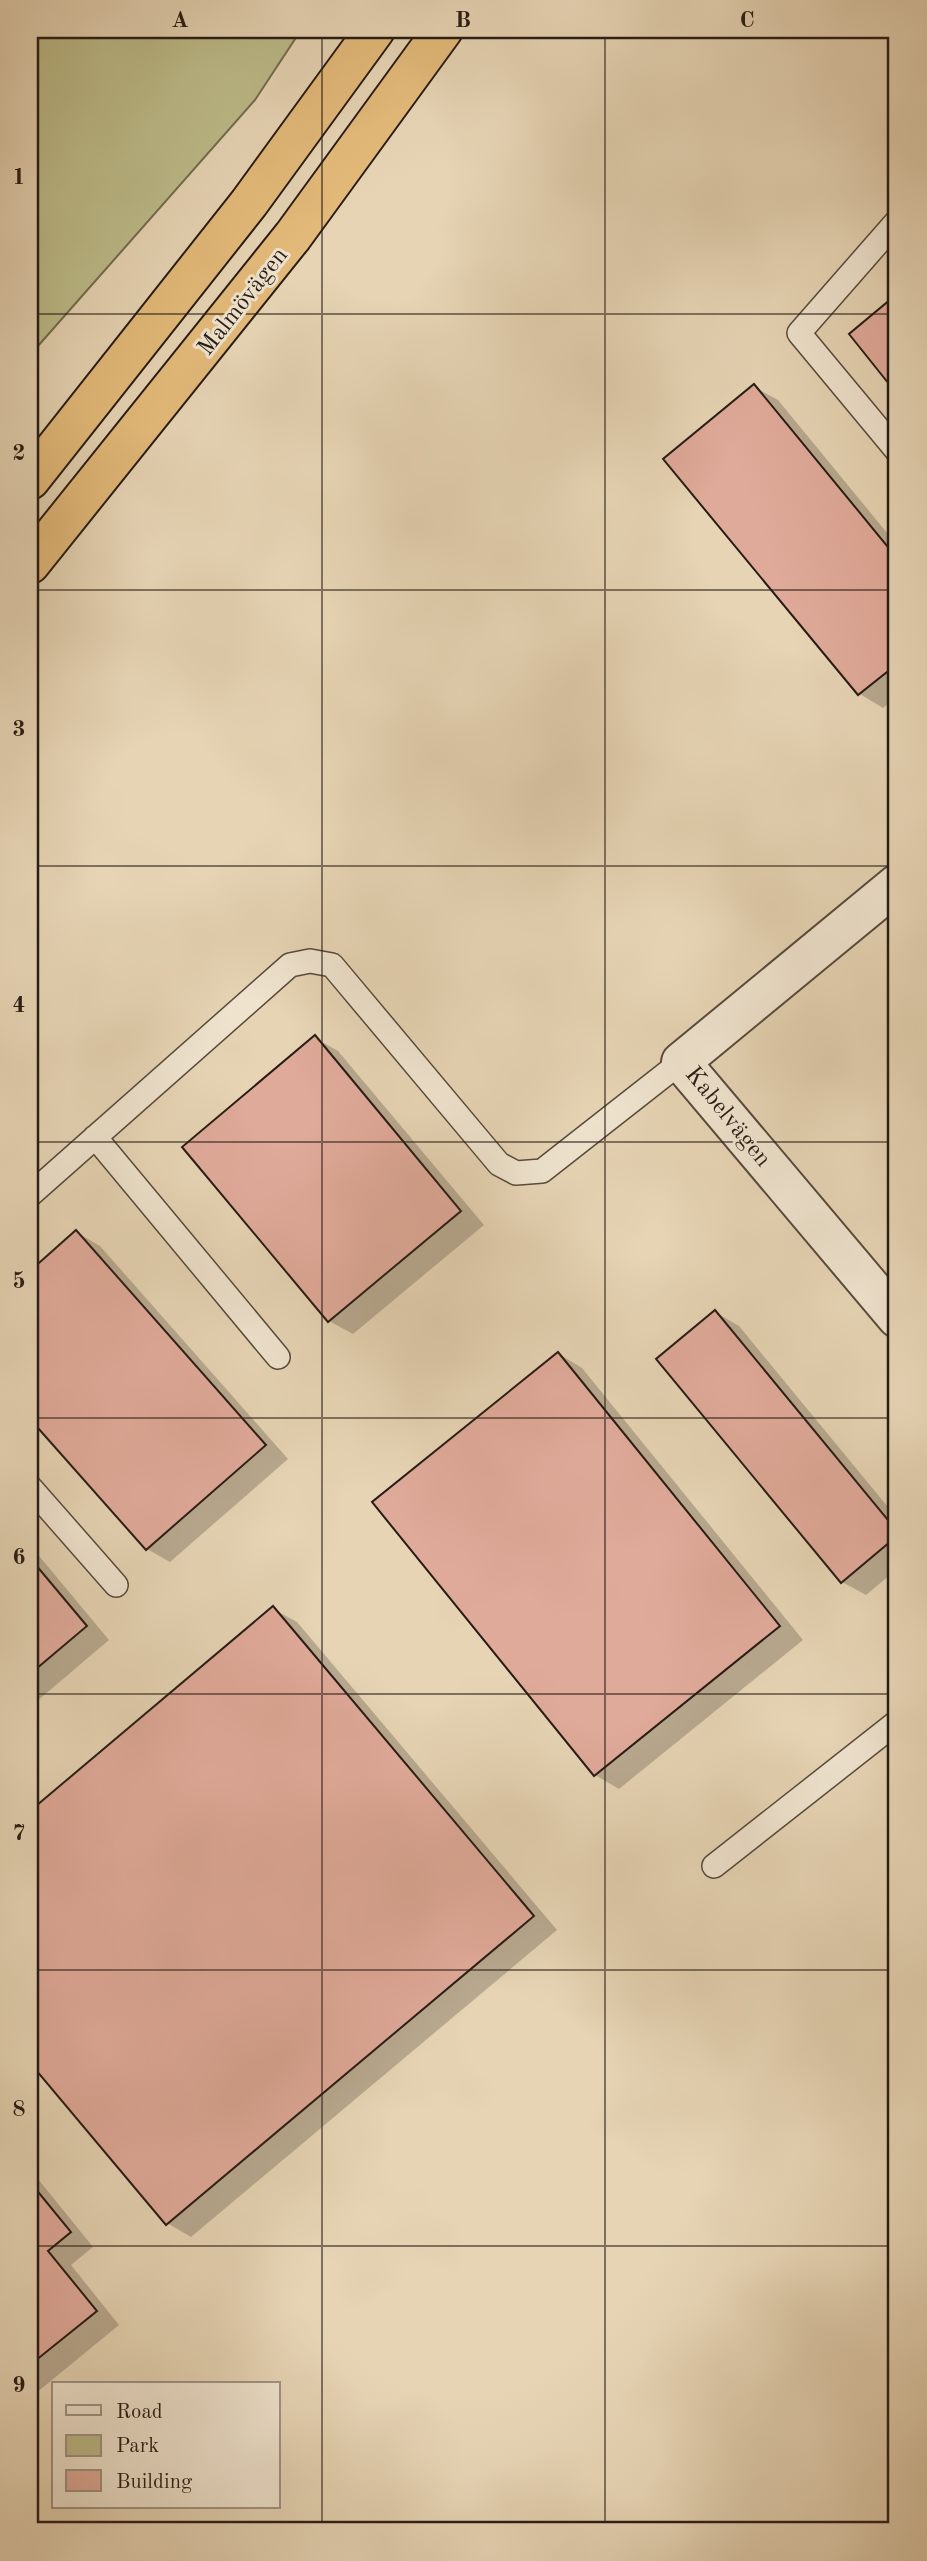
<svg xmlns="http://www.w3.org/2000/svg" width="927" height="2561" font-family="'Old Standard TT',serif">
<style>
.green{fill:#bcbb89;stroke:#726c4f;stroke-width:2}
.shadow{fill:#0003}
.building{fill:#e0aa9a;stroke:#281c15;stroke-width:2}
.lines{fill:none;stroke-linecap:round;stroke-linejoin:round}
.lane-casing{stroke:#584a3d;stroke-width:26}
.street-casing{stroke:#584a3d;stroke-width:42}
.highway-casing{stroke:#281c15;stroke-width:42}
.lane{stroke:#efe3ce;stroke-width:23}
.street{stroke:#efe3ce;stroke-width:38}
.highway{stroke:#e3ba7a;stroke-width:38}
.grid{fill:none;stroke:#281c15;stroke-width:2;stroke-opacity:0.55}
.labels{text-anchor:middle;stroke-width:6;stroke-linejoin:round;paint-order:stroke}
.street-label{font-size:24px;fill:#281c15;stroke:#efe3ce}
.neatline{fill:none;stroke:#281c15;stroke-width:2.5}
.grid-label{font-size:23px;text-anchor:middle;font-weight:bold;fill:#281c15}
</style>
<rect width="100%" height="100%" fill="#e6d4b4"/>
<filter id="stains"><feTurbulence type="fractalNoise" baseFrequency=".00286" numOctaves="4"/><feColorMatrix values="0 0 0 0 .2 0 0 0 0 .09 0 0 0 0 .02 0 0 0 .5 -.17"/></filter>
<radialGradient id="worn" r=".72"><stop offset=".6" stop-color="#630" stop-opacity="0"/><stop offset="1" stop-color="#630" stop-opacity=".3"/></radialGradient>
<path class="green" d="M 30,30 L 301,30 L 255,100 L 30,355 Z"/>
<path class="shadow" d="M 754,387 L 778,400 L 897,545 L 897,696 L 883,708 L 860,694 L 666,459 Z
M 315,1038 L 338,1051 L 484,1225 L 353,1334 L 329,1321 Z
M 76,1232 L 100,1246 L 288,1459 L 170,1562 L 147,1549 L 30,1416 L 30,1273 Z
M 715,1312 L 739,1326 L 897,1518 L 897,1569 L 866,1595 L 842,1582 Z
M 559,1354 L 582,1368 L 803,1640 L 619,1789 L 595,1775 Z
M 30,1545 L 109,1640 L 30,1707 Z
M 273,1609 L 297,1622 L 557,1930 L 191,2237 L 167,2223 L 30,2060 L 30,1813 Z
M 30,2169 L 93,2247 L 71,2265 L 119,2325 L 30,2398 Z"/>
<path class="building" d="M 897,294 L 897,394 L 849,334 Z
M 754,384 L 897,558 L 897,664 L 858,695 L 663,459 Z
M 315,1035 L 461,1211 L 328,1322 L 182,1147 Z
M 76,1230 L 266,1445 L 146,1550 L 30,1419 L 30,1271 Z
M 715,1310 L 897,1531 L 897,1536 L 841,1583 L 656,1359 Z
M 558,1352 L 780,1626 L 594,1776 L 372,1502 Z
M 30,1558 L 87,1626 L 30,1674 Z
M 273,1606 L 534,1916 L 166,2225 L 30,2063 L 30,1811 Z
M 30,2182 L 71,2232 L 48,2251 L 97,2311 L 30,2365 Z"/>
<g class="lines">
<g class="lane-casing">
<path id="lane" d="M 897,221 L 799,333 L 897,451
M 95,1137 L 278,1357
M 30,1195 L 290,965 L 310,961 L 332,965 L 499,1164 L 516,1173 L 542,1171 L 681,1062
M 30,1487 L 116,1585
M 714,1866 L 897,1722"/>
</g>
<g class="street-casing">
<path id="street" d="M 897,884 L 681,1062 L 897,1318"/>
</g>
<g class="highway-casing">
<path id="highway" d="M 30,480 L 249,203 L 375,30
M 30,564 L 293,236 L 443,30"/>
</g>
<use href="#lane" class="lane"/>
<use href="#street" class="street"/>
<use href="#highway" class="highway"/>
</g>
<path class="grid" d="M 322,30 L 322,2531M 605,30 L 605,2531M 30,314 L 897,314M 30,590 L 897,590M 30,866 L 897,866M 30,1142 L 897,1142M 30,1418 L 897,1418M 30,1694 L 897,1694M 30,1970 L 897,1970M 30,2246 L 897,2246"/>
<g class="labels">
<g class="street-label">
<text transform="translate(242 301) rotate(-52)" y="8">Malmövägen</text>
<text transform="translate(729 1116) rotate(51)" y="8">Kabelvägen</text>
</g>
</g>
<rect width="927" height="2561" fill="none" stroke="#e6d4b4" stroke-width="77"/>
<rect x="52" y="2382" width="228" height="126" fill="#efe3ce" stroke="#9f9384" stroke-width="2"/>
<rect x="66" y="2405" width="35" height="10" fill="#efe3ce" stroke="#9f9384" stroke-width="2"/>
<text x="116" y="2418" font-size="21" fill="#281c15">Road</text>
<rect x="66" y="2435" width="35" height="21" fill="#bcbb89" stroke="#9f9384" stroke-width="2"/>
<text x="116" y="2452" font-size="21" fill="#281c15">Park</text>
<rect x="66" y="2470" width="35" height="21" fill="#e0aa9a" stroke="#9f9384" stroke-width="2"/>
<text x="116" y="2488" font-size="21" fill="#281c15">Building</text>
<rect x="38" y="38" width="850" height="2484" class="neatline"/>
<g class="grid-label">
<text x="180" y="27">A</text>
<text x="463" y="27">B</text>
<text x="747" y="27">C</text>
<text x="19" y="184">1</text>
<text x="19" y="460">2</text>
<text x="19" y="736">3</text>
<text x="19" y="1012">4</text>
<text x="19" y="1288">5</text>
<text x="19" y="1564">6</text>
<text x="19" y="1840">7</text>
<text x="19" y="2116">8</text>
<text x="19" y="2392">9</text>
</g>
<rect width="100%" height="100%" filter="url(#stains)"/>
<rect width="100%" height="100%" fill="url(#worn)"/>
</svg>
